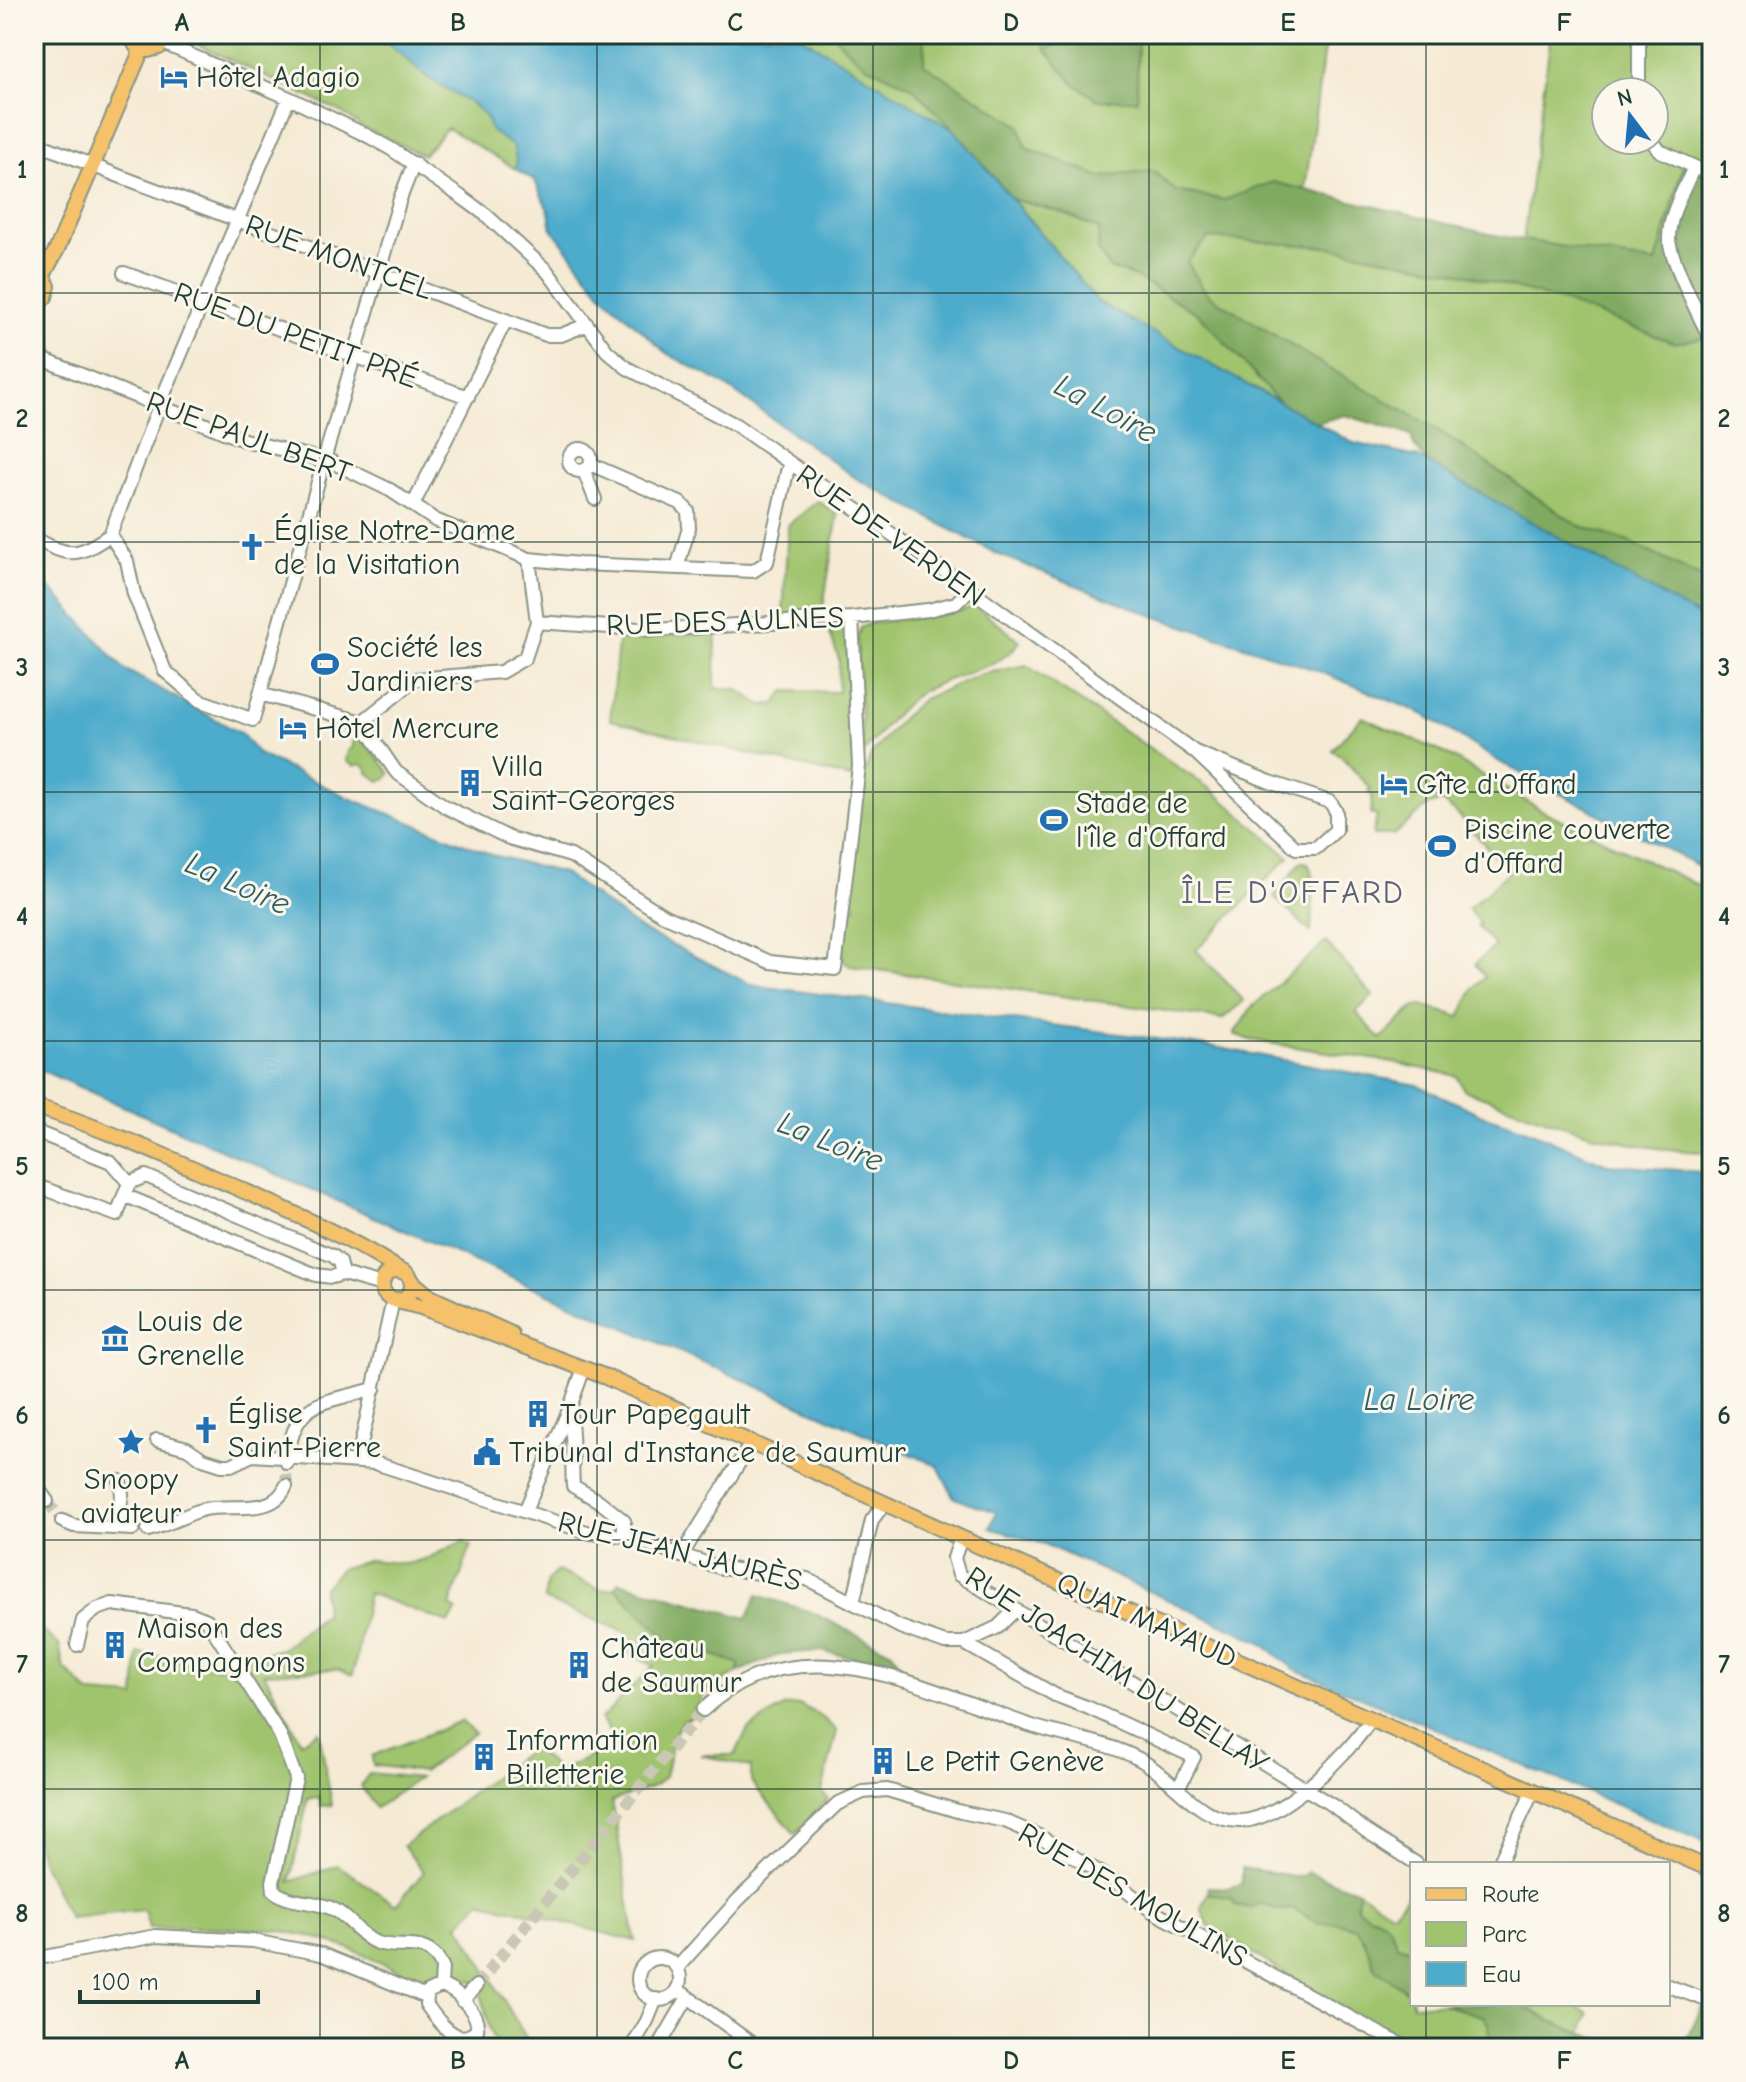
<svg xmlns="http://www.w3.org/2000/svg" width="1746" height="2082" font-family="'Comic Neue',sans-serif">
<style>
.green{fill:#a0c46e;stroke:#608051;stroke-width:2;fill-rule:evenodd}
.forest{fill:#80aa61;stroke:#50744a;stroke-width:2}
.water{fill:#4dabcc;stroke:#367480;stroke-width:2}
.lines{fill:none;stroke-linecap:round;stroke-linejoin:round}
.minor-tunnel{stroke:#cac7b4;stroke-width:12;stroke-dasharray:12 6;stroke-linecap:butt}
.minor-casing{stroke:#8a9484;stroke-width:16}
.major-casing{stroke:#8a9484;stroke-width:18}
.minor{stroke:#fff;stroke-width:12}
.major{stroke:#f5c16b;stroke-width:14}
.grid{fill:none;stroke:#1f3d34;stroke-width:2;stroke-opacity:0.55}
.labels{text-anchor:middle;stroke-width:6;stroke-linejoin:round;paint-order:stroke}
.poi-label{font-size:30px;fill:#1f3d34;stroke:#fbf7ec;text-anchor:start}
.street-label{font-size:30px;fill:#1f3d34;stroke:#fbf7ec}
.water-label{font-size:32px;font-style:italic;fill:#2d5e62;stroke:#fbf7ec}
.neighbourhood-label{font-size:32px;letter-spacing:2px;fill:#5c6175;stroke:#fbf7ec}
.neatline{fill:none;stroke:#1f3d34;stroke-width:3}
.grid-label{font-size:26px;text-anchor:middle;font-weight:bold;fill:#1f3d34}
</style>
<rect width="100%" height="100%" fill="#fbf7ec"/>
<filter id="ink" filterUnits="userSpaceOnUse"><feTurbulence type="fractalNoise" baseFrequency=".0125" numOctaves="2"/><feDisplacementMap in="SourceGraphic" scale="16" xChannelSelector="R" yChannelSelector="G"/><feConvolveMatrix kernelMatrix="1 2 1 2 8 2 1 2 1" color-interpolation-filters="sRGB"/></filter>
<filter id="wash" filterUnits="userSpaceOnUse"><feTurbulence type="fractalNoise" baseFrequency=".006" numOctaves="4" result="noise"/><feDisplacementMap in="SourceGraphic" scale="32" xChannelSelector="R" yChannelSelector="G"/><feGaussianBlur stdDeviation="1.8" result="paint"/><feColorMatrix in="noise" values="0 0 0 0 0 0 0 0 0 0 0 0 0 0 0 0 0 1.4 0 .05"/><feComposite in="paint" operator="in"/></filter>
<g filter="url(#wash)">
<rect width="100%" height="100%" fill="#f5ead4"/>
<path class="green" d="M 182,34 L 377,34 L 427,77 L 472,104 L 485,115 L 491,131 L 514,147 L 517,165 L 514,168 L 447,128 L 423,155 L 362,127 L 339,111 L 184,38 Z
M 797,34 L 834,34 C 860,68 879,66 911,86 C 927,97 941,117 955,131 Z
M 925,34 L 1071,34 L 1069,43 L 1046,47 L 1137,100 L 1138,34 L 1326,34 L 1305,190 L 1273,182 L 1225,200 L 1176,191 L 1153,171 L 1101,177 L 1026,148 L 924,64 Z
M 1551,34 L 1712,34 L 1712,177 L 1683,166 L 1656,263 L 1523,240 ZM 1606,92 L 1654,92 L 1654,140 L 1606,140 Z
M 1012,199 L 1060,212 L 1099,229 L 1099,250 L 1109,268 L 1136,277 L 1200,315 L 1280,403 L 1098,302 Z
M 1208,238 L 1330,247 L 1466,274 L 1564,302 L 1712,336 L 1712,583 L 1631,543 L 1577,525 L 1438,430 L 1325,366 L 1207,294 L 1187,262 Z
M 818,501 L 838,515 L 822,613 L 783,617 L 788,525 Z
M 976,606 L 1020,641 C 1000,672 949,673 918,694 C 897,709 880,734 863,753 L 857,637 L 861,627 L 872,623 L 953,613 Z
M 846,625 L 855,779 L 610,720 L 619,634 L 652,636 L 716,633 L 715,688 L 737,689 L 761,705 L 775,704 L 785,691 L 838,692 L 839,659 L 827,626 Z
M 1026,665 L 1212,790 L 1289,857 L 1196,950 L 1244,1001 L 1222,1019 L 850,966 L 842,959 L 846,913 L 856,907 L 849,894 L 863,779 L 871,755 L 902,718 L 923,699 L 982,674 Z
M 1362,717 L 1446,754 L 1545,812 L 1712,892 L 1712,1152 C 1621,1152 1548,1120 1464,1090 L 1457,1076 L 1391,1062 L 1250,1040 L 1234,1034 L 1252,1007 L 1326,942 L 1373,996 L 1356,1012 L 1381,1039 L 1413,1008 L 1421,1005 L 1460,1017 L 1474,988 L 1485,977 L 1475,964 L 1495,946 L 1477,926 L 1480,923 L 1468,909 L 1509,872 L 1457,813 L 1441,802 L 1429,805 L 1393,835 L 1373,835 L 1377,815 L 1371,815 L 1372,795 L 1368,791 L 1371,789 L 1342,757 L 1332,750 Z
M 361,736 L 390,773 L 386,779 L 380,781 L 368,773 L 367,768 L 360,764 L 354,766 L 346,761 L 348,751 L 353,747 L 353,740 Z
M 1301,862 L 1308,863 L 1314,878 L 1311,932 L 1274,897 Z
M 463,1541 L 471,1546 L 450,1606 L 457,1610 L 449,1623 L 368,1593 L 353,1675 L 336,1669 L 264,1673 L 301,1742 L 319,1731 L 332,1805 L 321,1806 L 318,1797 L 308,1799 L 290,1882 L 338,1865 L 396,1905 L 424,1872 L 403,1846 L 533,1747 L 558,1771 L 618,1745 L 601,1719 L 654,1666 L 624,1650 L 628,1633 L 544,1600 L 547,1581 L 557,1571 L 601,1590 L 615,1588 L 680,1652 L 711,1654 L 740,1664 L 738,1672 L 704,1695 L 691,1717 L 683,1721 L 674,1734 L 665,1777 L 654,1786 L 612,1801 L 635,1941 L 480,1901 L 459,1924 L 532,2048 L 500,2048 C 480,2025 492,2003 472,1980 L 458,1980 L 452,1973 L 417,1979 L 348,1948 L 310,1936 L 277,1930 L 199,1927 L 149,1928 L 144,1910 L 69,1918 L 41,1860 L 34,1832 L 34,1624 L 59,1645 L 64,1668 L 90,1694 L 135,1697 L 138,1653 L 233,1670 L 241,1657 L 282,1649 L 325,1613 L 323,1589 L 340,1569 L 369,1560 L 407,1564 L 428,1558 Z
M 801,1705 L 824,1719 L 837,1731 L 822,1791 L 828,1799 L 795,1834 L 751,1782 L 751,1767 L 701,1755 L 735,1755 L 748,1729 L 785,1706 Z
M 461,1721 L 474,1733 L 423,1772 L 373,1765 L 372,1756 Z
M 369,1773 L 419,1778 L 376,1808 L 361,1786 Z
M 1358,1891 L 1393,1913 L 1412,1891 L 1412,1949 L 1397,1945 C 1394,1939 1392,1929 1388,1925 C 1379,1915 1366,1917 1357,1907 Z
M 1208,1893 L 1261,1903 L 1278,1910 L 1293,1909 L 1318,1923 L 1339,1923 L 1356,1928 L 1365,1941 L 1376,1969 L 1412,1995 L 1412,2004 L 1442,2004 L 1483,2016 L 1489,2026 L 1492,2048 L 1463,2048 L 1440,2037 L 1433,2048 L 1413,2048 L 1322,1997 L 1208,1925 L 1201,1907 Z
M 1520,2004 L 1571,2004 L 1589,2013 L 1582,2033 L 1551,2021 Z"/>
<path class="forest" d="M 834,34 L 925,34 L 924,64 L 1020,126 L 1026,148 L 1101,177 L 1153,171 L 1176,191 L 1225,200 L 1273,182 L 1489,234 L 1656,263 L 1683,166 L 1712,177 L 1712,336 L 1675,343 L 1564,302 L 1466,274 L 1330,247 L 1208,238 L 1187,262 L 1207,294 L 1325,366 L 1438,430 L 1577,525 L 1631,543 L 1712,583 L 1712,624 L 1429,464 L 1414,446 L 1411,435 L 1345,415 L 1316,423 L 1280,403 L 1200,315 L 1136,277 L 1109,268 L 1098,250 L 1099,229 L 1060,212 L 1012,199 L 955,131 L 912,87 L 867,66 L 843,46 Z
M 1071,34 L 1138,34 L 1137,100 L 1098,100 L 1073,83 L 1045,48 L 1069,43 Z
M 619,1582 L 747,1618 L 758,1595 L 811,1612 L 892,1652 L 902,1667 L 821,1651 L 781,1654 L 738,1672 L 739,1664 L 711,1654 L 680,1652 L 615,1588 Z
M 1242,1868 L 1300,1877 L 1308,1872 L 1358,1891 L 1357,1907 C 1366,1917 1379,1915 1388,1925 C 1392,1929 1394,1939 1397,1945 L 1412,1949 L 1412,1995 L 1376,1969 L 1365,1941 L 1356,1928 L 1339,1923 L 1318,1923 L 1293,1909 L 1278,1910 L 1261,1903 L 1250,1908 L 1235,1905 L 1231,1898 L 1208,1893 L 1208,1887 L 1228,1888 L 1242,1884 Z
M 1442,2004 L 1520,2004 L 1551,2021 L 1613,2045 L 1629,2048 L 1492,2048 L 1489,2026 L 1483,2016 Z
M 1702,2007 L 1712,2011 L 1712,2048 L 1682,2048 Z"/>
<path class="water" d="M 377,34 L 797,34 L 955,131 L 1098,302 L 1353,443 L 1417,457 L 1712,624 L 1712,873 L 1503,764 L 1423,714 L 1316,670 L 1154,616 L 997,554 L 857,479 L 722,383 L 666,353 L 602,294 L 552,229 L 549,212 L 535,181 L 514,168 L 517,165 L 514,147 L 491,131 L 485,115 L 472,104 L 427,77 Z
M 34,577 L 45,582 L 124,669 L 242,734 L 258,754 L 349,798 L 493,855 L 563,873 L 642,930 L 752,985 L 1209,1046 L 1418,1085 L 1482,1115 L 1522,1128 L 1607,1164 L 1712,1173 L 1712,1845 L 1294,1669 L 1259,1641 L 1044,1544 L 990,1528 L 996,1512 L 954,1498 L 938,1466 L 34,1067 Z"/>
</g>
<g filter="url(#ink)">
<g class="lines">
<path class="minor-tunnel" d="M 286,1486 L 287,1463
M 47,1501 L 62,1521
M 476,1986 L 703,1710"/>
<g class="minor-casing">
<path id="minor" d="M 1639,34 L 1639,92
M 163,43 L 289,98 L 368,136 L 391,149 L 460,196 L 486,215 L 547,271 L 607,351 L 627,368 L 736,425 L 970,589 L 1195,752 L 1296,848 L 1316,848 L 1336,830 L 1336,811 L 1330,802 L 1270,782 L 1195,752
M 1651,140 L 1660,151 L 1712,175
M 34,142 L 119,176 L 546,335 L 561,335 L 586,325
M 1693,169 C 1684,190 1669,214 1669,238 C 1669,256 1702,323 1712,341
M 124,273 L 468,397
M 37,357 L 244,440 L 332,462 L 390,490 L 435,520 L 529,559 L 580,564 L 753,571 L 767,562 L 787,472 L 791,465
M569 460a11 11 0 1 1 22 0a11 11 0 1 1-22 0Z
M 590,464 L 680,503 L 688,511 L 689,528 L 677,568
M 584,471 L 595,499
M 413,505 L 506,320
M 110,535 L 127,561 L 134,594 L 165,671 L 199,700 L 253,720 L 324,460 L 400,199 L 414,163
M 110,535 L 159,406 L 289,98
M 34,538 C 70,558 77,557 110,535
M 537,622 L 654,630 L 852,618 L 928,610 L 956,603 L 970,589
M 260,694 L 362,722
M 362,722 L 396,772 L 446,807 L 509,838 L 571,856 L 663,915 L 770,962 L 835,969 L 859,766 L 852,618
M 362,722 L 416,679 L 501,672 L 525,658 L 537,622 L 529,559
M 34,1131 L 111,1162 L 129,1183
M 34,1185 L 117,1215 L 123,1198 L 131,1198 L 316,1275 L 332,1277 L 343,1274 L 382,1285
M 123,1198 L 129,1183 L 146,1176 L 333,1256 L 340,1262 L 343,1274
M 569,1410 C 575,1435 571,1460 573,1486 L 599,1501 L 624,1521 L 624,1536
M 157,1440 L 187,1448 L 203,1459 L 222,1465 L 231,1465 L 252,1455 L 375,1463 L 590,1533 L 624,1536 L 721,1568 L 807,1579 L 900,1627 L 945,1643 L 964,1643 L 1055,1695 L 1089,1708 L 1194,1757 L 1179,1787
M 357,1462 L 393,1300
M 287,1463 C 293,1398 322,1404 374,1389
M 39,1490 L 47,1501
M 525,1511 L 569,1410 L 584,1368
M 62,1521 L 74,1526 L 133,1529
M 117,1526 L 122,1494 L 120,1481
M 148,1530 C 167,1525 183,1516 201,1510 C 228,1502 273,1518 286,1486
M 961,1538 L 954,1558 L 959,1575 L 1335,1807 L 1366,1831 L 1417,1864
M 681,1556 L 752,1442
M 853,1603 L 872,1520 L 884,1504
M 964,1643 L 998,1627 L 1015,1610
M 77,1645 L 83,1620 L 97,1609 L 112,1604 L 192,1614 L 207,1620 L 280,1735 L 296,1778 L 273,1882 L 274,1891 C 290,1904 314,1900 333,1909 C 350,1917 359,1936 377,1943 C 401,1951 428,1936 442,1966 L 441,1986
M 703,1710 C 800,1619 925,1690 1029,1725 C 1065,1737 1105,1741 1139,1759 C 1176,1779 1197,1821 1240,1821 C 1280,1822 1351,1752 1371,1719
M 1499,1864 L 1533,1791
M638 1979a21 21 0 1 1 42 0a21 21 0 1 1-42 0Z
M 34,1959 L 156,1936 L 253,1941 L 321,1954 L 426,1997
M 677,1968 L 738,1900 L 837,1804 L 863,1792 L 887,1790 L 961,1812 L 1005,1821 L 1039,1836 L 1114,1881 L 1152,1911 L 1407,2048
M 441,1986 C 456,1989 480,2014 477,2030 C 458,2050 437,2020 426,2004 L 428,1992 Z
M 1668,1986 L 1712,2002
M 677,1989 L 758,2048
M 462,2001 L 476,1986
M 474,2034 L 487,2048
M 631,2048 L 647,2021 L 656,1999
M 658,2048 L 688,1997"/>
</g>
<g class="major-casing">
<path id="major" d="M 130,34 L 137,47 L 148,50 L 159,47 L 167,34
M 42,277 L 57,249 L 142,49
M 34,303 L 45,297 L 48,286 L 42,277 L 34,274
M 34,340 L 39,348 L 34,360
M 34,1106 C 103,1128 167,1157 233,1186 C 291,1212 349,1237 403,1272
M382 1285a15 15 0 1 1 30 0a15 15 0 1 1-30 0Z
M 411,1281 L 430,1297 L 511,1334
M 397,1301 L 421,1307 L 606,1377 L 961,1538 L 1712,1870"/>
</g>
<use href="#minor" class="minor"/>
<use href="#major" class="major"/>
</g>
</g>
<path class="grid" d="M 320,34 L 320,2048M 597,34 L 597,2048M 873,34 L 873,2048M 1149,34 L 1149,2048M 1426,34 L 1426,1864M 34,293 L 1712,293M 34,542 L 1712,542M 34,792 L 1712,792M 34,1041 L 1712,1041M 34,1290 L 1712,1290M 34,1540 L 1712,1540M 34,1789 L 1712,1789M 1426,2004 L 1426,2048"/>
<defs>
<g id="hotel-bare" transform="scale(2.16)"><path d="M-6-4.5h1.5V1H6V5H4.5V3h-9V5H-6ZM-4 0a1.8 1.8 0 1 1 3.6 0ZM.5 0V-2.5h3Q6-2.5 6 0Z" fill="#1f6fb2" stroke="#fbf7ec" stroke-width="2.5" paint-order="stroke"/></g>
<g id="church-bare" transform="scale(2.16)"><path d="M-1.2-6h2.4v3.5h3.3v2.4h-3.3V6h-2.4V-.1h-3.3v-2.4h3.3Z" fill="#1f6fb2" stroke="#fbf7ec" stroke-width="2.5" paint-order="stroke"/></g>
<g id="stadium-bare" transform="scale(2.16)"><path d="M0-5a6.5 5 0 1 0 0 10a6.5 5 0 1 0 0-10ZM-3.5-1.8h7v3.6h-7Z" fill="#1f6fb2" stroke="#fbf7ec" stroke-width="2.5" paint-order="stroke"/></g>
<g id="building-bare" transform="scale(2.16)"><path d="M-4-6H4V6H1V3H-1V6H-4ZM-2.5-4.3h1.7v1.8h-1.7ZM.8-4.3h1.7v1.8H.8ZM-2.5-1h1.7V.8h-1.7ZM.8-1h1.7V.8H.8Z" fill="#1f6fb2" stroke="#fbf7ec" stroke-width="2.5" paint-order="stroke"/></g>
<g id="museum-bare" transform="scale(2.16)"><path d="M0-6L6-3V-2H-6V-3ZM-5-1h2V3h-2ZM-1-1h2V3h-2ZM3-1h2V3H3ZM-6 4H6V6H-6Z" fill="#1f6fb2" stroke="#fbf7ec" stroke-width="2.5" paint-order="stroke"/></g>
<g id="sight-bare" transform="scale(2.16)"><path d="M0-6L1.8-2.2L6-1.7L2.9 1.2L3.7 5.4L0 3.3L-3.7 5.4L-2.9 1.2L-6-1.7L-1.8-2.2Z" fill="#1f6fb2" stroke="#fbf7ec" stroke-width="2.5" paint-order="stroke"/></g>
<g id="civic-bare" transform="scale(2.16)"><path d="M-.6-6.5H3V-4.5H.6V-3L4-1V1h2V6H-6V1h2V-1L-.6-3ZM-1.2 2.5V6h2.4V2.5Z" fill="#1f6fb2" stroke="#fbf7ec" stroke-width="2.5" paint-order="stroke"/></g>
</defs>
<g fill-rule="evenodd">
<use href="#hotel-bare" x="174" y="77"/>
<use href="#church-bare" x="252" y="547"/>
<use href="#stadium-bare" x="325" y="664"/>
<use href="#hotel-bare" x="293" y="728"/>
<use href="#building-bare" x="470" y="783"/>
<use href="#hotel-bare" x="1394" y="784"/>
<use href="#stadium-bare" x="1054" y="820"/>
<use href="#stadium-bare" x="1442" y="846"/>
<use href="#museum-bare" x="115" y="1338"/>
<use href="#building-bare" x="538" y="1414"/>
<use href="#church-bare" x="206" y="1430"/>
<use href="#sight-bare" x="131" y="1442"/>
<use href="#civic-bare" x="487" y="1452"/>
<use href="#building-bare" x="115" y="1645"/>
<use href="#building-bare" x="579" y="1665"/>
<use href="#building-bare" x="484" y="1757"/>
<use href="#building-bare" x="883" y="1761"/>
</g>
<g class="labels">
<g class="poi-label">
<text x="196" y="87">Hôtel Adagio</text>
<text x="274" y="540">Église Notre-Dame<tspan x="274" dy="34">de la Visitation</tspan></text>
<text x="347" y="657">Société les<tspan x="347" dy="34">Jardiniers</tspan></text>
<text x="315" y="738">Hôtel Mercure</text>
<text x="492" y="776">Villa<tspan x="492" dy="34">Saint-Georges</tspan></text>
<text x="1416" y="794">Gîte d'Offard</text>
<text x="1076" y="813">Stade de<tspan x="1076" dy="34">l'île d'Offard</tspan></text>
<text x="1464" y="839">Piscine couverte<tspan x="1464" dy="34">d'Offard</tspan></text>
<text x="137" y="1331">Louis de<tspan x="137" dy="34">Grenelle</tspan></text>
<text x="228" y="1423">Église<tspan x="228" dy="34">Saint-Pierre</tspan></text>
<text x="560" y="1424">Tour Papegault</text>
<text x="509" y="1462">Tribunal d'Instance de Saumur</text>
<text x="131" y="1489" text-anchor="middle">Snoopy<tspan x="131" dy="34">aviateur</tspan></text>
<text x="137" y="1638">Maison des<tspan x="137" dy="34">Compagnons</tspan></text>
<text x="601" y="1658">Château<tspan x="601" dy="34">de Saumur</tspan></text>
<text x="506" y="1750">Information<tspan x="506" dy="34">Billetterie</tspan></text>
<text x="905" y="1771">Le Petit Genève</text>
</g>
<g class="street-label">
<text transform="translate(339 257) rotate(20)" y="10">RUE MONTCEL</text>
<text transform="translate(296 335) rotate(20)" y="10">RUE DU PETIT PRÉ</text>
<text transform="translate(249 437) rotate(20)" y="10">RUE PAUL BERT</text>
<text transform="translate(891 535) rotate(35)" y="10">RUE DE VERDEN</text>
<text transform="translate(725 621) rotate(-2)" y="10">RUE DES AULNES</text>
<text transform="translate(680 1551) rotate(14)" y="10">RUE JEAN JAURÈS</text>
<text transform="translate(1147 1620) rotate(24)" y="10">QUAI MAYAUD</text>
<text transform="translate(1117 1670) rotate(33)" y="10">RUE JOACHIM DU BELLAY</text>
<text transform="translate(1133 1895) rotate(30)" y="10">RUE DES MOULINS</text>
</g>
<g class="water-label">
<text transform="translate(1106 408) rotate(28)" y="11">La Loire</text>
<text transform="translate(238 883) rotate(24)" y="11">La Loire</text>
<text transform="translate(831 1141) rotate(22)" y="11">La Loire</text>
<text x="1419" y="1410">La Loire</text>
</g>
<g class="neighbourhood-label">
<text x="1293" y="903">ÎLE D'OFFARD</text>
</g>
</g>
<rect width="1746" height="2082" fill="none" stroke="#fbf7ec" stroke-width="88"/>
<rect x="1410" y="1862" width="260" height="144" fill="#fbf7ec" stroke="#a3ada2" stroke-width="2"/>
<rect x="1426" y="1888" width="40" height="12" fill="#f5c16b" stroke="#a3ada2" stroke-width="2"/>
<text x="1482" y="1902" font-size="24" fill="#1f3d34">Route</text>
<rect x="1426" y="1922" width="40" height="24" fill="#a0c46e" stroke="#a3ada2" stroke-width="2"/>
<text x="1482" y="1942" font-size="24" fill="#1f3d34">Parc</text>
<rect x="1426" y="1962" width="40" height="24" fill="#4dabcc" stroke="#a3ada2" stroke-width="2"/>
<text x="1482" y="1982" font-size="24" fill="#1f3d34">Eau</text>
<g transform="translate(1630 116) rotate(344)"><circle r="38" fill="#fbf7ec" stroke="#a3ada2" stroke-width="2"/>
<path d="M0-6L14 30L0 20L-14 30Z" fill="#1f6fb2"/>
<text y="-12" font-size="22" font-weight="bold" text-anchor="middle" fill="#1f3d34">N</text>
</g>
<path d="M80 1990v12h178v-12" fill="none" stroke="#1f3d34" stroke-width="4"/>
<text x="92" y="1990" font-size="24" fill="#1f3d34" stroke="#fbf7ec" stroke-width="6" paint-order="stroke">100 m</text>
<rect x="44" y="44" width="1658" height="1994" class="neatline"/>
<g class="grid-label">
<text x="182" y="31">A</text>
<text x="458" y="31">B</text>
<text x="735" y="31">C</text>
<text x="1011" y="31">D</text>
<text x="1288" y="31">E</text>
<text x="1564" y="31">F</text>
<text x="22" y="178">1</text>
<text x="1724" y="178">1</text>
<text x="22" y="427">2</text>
<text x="1724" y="427">2</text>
<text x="22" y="676">3</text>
<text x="1724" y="676">3</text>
<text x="22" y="925">4</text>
<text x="1724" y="925">4</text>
<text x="22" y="1175">5</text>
<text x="1724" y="1175">5</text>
<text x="22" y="1424">6</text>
<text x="1724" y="1424">6</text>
<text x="22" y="1673">7</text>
<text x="1724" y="1673">7</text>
<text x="22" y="1922">8</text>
<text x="1724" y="1922">8</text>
<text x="182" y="2069">A</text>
<text x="458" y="2069">B</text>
<text x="735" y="2069">C</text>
<text x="1011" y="2069">D</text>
<text x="1288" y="2069">E</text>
<text x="1564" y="2069">F</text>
</g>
</svg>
